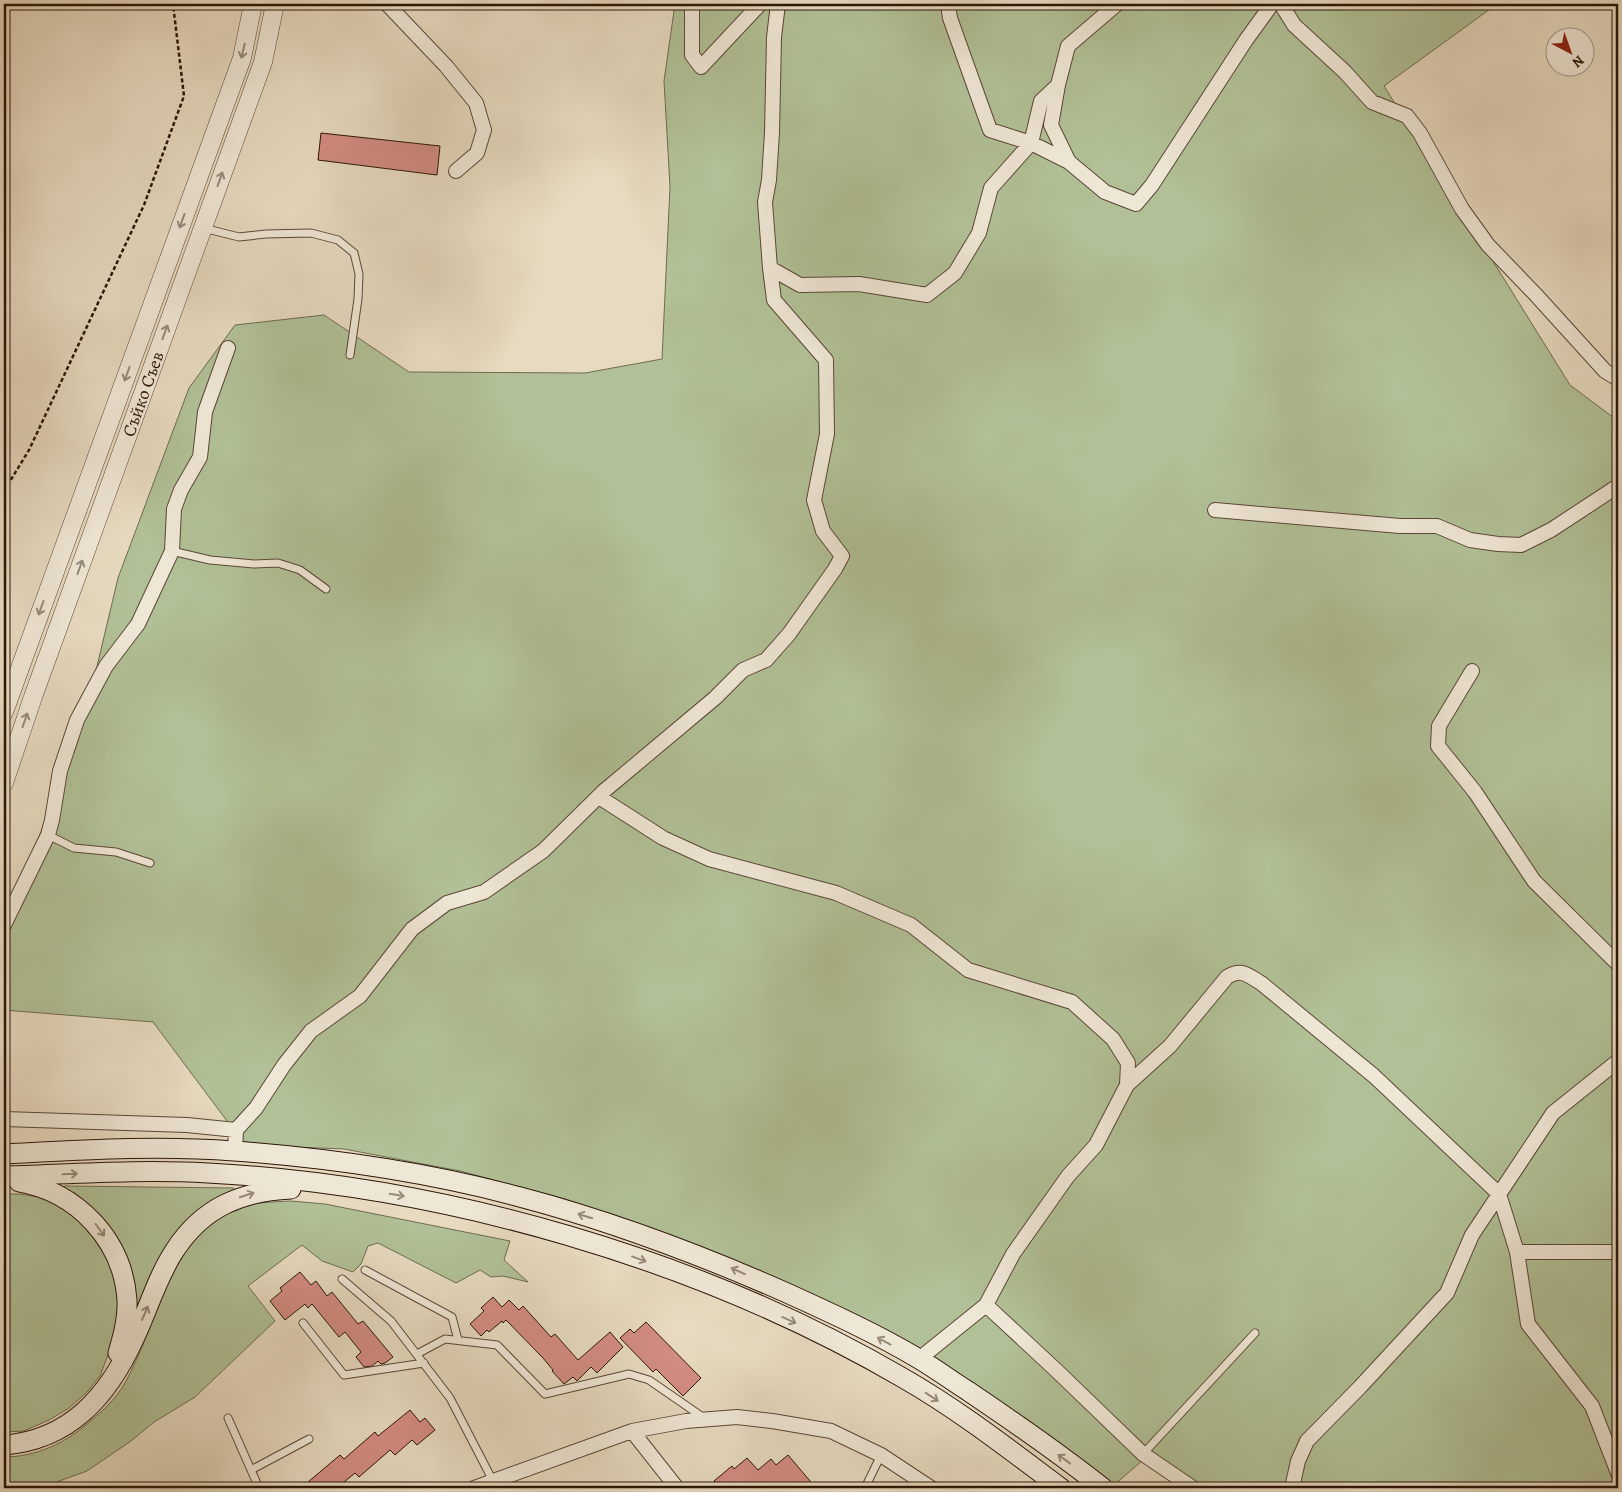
<svg xmlns="http://www.w3.org/2000/svg" width="1622" height="1492" font-family="Alegreya,serif">
<style>
.green{fill:#b1c096;stroke:#6e6b4f}
.building{fill:#d38c82;stroke:#2b1608}
.lines{fill:none;stroke-linecap:round;stroke-linejoin:round}
.service-casing{stroke:#5a4736;stroke-width:9}
.minor-casing{stroke:#5a4736;stroke-width:16}
.tertiary-casing{stroke:#5a4736;stroke-width:19}
.secondary-casing{stroke:#2b1608;stroke-width:21}
.path{stroke:#2b1608;stroke-width:2.5;stroke-dasharray:4 2.5;stroke-linecap:butt}
.service{stroke:#efe7d6;stroke-width:7}
.minor{stroke:#efe7d6;stroke-width:14}
.tertiary{stroke:#efe7d6;stroke-width:18}
.secondary{stroke:#efe7d6;stroke-width:19}
.oneway{stroke:#978979}
.labels{text-anchor:middle;stroke-width:4;stroke-linejoin:round;paint-order:stroke}
.street-label{font-size:18px;fill:#2b1608;stroke:#efe7d6}
</style>
<rect width="100%" height="100%" fill="#e7dac0"/>
<filter id="stains"><feTurbulence type="fractalNoise" baseFrequency=".004" numOctaves="4"/><feColorMatrix values="0 0 0 0 .2 0 0 0 0 .09 0 0 0 0 .02 0 0 0 .5 -.17"/></filter>
<radialGradient id="worn" r=".72"><stop offset=".6" stop-color="#630" stop-opacity="0"/><stop offset="1" stop-color="#630" stop-opacity=".3"/></radialGradient>
<path class="green" d="M 675,4 L 1497,4 L 1384,86 L 1570,385 L 1618,421 L 1618,1488 L 1197,1488 L 1149,1455 L 1114,1485 L 1015,1413 L 684,1243 L 565,1199 L 460,1171 L 344,1149 L 245,1145 L 153,1022 L 4,1010 L 4,927 L 84,721 L 118,578 L 189,388 L 235,325 L 324,315 L 409,372 L 585,373 L 662,359 L 670,187 L 664,81 Z
M 65,1186 L 233,1188 L 236,1190 L 217,1201 L 135,1321 L 132,1286 L 62,1187 Z
M 4,1194 L 20,1194 L 38,1197 L 55,1203 L 83,1222 L 95,1237 L 112,1269 L 119,1300 L 114,1339 L 100,1376 L 87,1392 L 69,1408 L 49,1420 L 24,1431 L 4,1432 Z
M 291,1201 L 325,1204 L 510,1241 L 504,1260 L 528,1282 L 503,1276 L 491,1277 L 480,1270 L 456,1283 L 378,1243 L 368,1246 L 361,1264 L 353,1272 L 322,1261 L 302,1245 L 248,1286 L 275,1321 L 195,1397 L 154,1422 L 131,1441 L 87,1471 L 43,1487 L 4,1488 L 4,1457 C 32,1457 59,1446 81,1429 C 97,1416 115,1401 125,1383 C 140,1355 151,1324 163,1295 C 167,1285 171,1273 177,1264 C 191,1242 213,1217 238,1208 C 254,1202 273,1202 291,1201 Z"/>
<path class="building" d="M 321,133 L 440,146 L 437,175 L 318,160 Z
M 300,1272 L 311,1285 L 316,1281 L 327,1296 L 332,1292 L 358,1324 L 363,1321 L 393,1357 L 385,1363 L 381,1364 L 378,1361 L 372,1366 L 364,1367 L 356,1357 L 361,1352 L 345,1332 L 339,1337 L 312,1304 L 308,1308 L 305,1304 L 285,1320 L 270,1301 L 282,1291 L 280,1288 Z
M 493,1297 L 502,1307 L 509,1300 L 519,1310 L 523,1306 L 551,1337 L 555,1334 L 578,1360 L 610,1332 L 623,1347 L 597,1373 L 591,1367 L 577,1381 L 573,1377 L 564,1384 L 552,1371 L 553,1370 L 543,1358 L 506,1320 L 503,1323 L 502,1321 L 489,1332 L 487,1330 L 481,1336 L 470,1324 L 484,1311 L 481,1308 Z
M 646,1322 L 701,1378 L 683,1396 L 656,1369 L 653,1372 L 620,1338 L 630,1329 L 634,1333 Z
M 410,1410 L 420,1422 L 425,1418 L 435,1430 L 417,1445 L 412,1440 L 395,1455 L 390,1450 L 359,1477 L 355,1473 L 337,1488 L 301,1488 L 340,1455 L 344,1459 L 375,1432 L 378,1436 Z
M 788,1455 L 816,1488 L 720,1488 L 714,1481 L 732,1466 L 734,1469 L 747,1458 L 758,1470 L 771,1459 L 776,1465 Z"/>
<g class="lines">
<g class="service-casing">
<path id="service" d="M 203,228 L 239,237 L 266,234 L 311,233 L 338,240 L 354,253 L 359,274 L 358,299 L 350,355
M 172,551 L 210,560 L 254,564 L 278,563 L 300,570 L 326,589
M 48,835 L 74,848 L 116,852 L 150,863
M 365,1270 L 452,1317 L 458,1340
M 342,1279 L 391,1321 L 450,1398 L 493,1481
M 303,1323 L 344,1375 L 424,1363
M 417,1354 L 445,1339 L 497,1345 L 545,1394 L 629,1374 L 649,1380 L 704,1418
M 228,1418 L 259,1488
M 1143,1454 L 1255,1333
M 251,1470 L 309,1439
M 865,1488 L 881,1455"/>
</g>
<g class="minor-casing">
<path id="minor" d="M 387,4 L 446,66 L 476,103 L 484,130 L 477,153 L 456,171
M 692,4 L 692,55 L 701,67 L 760,4
M 948,4 L 950,18 L 990,130 L 1031,143 L 1069,162
M 1117,4 L 1068,46 L 1058,85 L 1051,125 L 1069,162 L 1105,192 L 1136,204 L 1152,185 L 1246,40 L 1272,4
M 1281,4 L 1294,25 L 1345,72 L 1372,102 L 1407,116 L 1420,133 L 1462,209 L 1488,245 L 1536,295 L 1605,371 L 1618,379
M 770,268 L 800,285 L 859,284 L 927,295 L 955,273 L 979,233 L 991,188 L 1031,143 L 1041,101 L 1058,85
M 1215,510 L 1400,526 L 1437,526 L 1470,540 L 1498,544 L 1521,545 L 1551,530 L 1618,486
M 1472,671 L 1439,726 L 1438,746 L 1475,792 L 1534,881 L 1618,964
M 599,797 L 663,838 L 709,859 L 836,893 L 911,925 L 968,970 L 1072,1002 L 1113,1039 L 1128,1063 L 1127,1085
M 4,925 L 48,835 L 52,820 L 60,771 L 77,720 L 106,666 L 138,624 L 172,551 L 174,509 L 181,490 L 200,457 L 205,412 L 228,348
M 4,1119 L 187,1125 L 236,1130
M 235,1151 L 236,1130 L 256,1108 L 284,1065 L 311,1031 L 360,996 L 412,929 L 447,903 L 484,892 L 543,851 L 604,791 L 715,698 L 743,670 L 766,660 L 789,634 L 835,569 L 842,556 L 823,531 L 814,500 L 827,434 L 826,360 L 774,300 L 770,268 L 765,202 L 769,180 L 772,133 L 774,37 L 778,4
M 1517,1252 L 1618,1252
M 986,1305 L 1057,1371 L 1143,1454 L 1193,1488
M 919,1359 L 986,1305 L 1013,1254 L 1068,1176 L 1096,1145 L 1127,1085 L 1170,1046 L 1227,977 C 1242,968 1247,975 1261,983 L 1374,1076 L 1499,1194 L 1517,1252 L 1528,1324 L 1592,1406 L 1618,1473
M 632,1431 L 677,1488
M 474,1488 L 632,1431 L 686,1421 L 737,1417 L 772,1421 L 831,1431 L 881,1455 L 931,1488
M 1292,1488 L 1298,1461 L 1307,1441 L 1360,1387 L 1447,1293 L 1472,1235 L 1553,1113 L 1618,1061"/>
</g>
<g class="tertiary-casing">
<path id="tertiary" d="M 4,712 L 242,58 L 253,4
M 4,783 L 33,697 L 263,62 L 275,4"/>
</g>
<g class="secondary-casing">
<path id="secondary" d="M 4,1154 C 81,1150 157,1145 234,1151 C 330,1158 427,1172 520,1197 C 611,1221 701,1255 787,1293 C 831,1313 877,1334 919,1359 C 936,1369 952,1381 968,1391 C 1014,1422 1060,1454 1103,1488
M 4,1176 C 72,1174 140,1169 208,1173 C 444,1185 699,1259 903,1378 C 959,1410 1010,1450 1061,1488
M 19,1182 C 77,1192 123,1240 127,1300 C 128,1318 123,1336 118,1353
M 4,1445 C 70,1440 108,1396 134,1339 C 148,1310 157,1277 175,1250 C 203,1207 242,1191 291,1189"/>
</g>
<path class="path" d="M 4,491 L 29,450 L 144,205 L 184,96 L 173,4"/>
<use href="#service" class="service"/>
<use href="#minor" class="minor"/>
<use href="#tertiary" class="tertiary"/>
<use href="#secondary" class="secondary"/>
</g>
<defs><path id="oneway-shaft" d="M-6 0H5M1.5-3L5.5 0L1.5 3" fill="none" stroke-width="1.6" stroke-linecap="round" stroke-linejoin="round" transform="scale(1.25)"/></defs>
<g class="oneway">
<use href="#oneway-shaft" transform="translate(243 51) rotate(103)"/>
<use href="#oneway-shaft" transform="translate(220 179) rotate(-71)"/>
<use href="#oneway-shaft" transform="translate(182 221) rotate(110)"/>
<use href="#oneway-shaft" transform="translate(165 332) rotate(-70)"/>
<use href="#oneway-shaft" transform="translate(127 374) rotate(110)"/>
<use href="#oneway-shaft" transform="translate(80 567) rotate(-70)"/>
<use href="#oneway-shaft" transform="translate(41 608) rotate(110)"/>
<use href="#oneway-shaft" transform="translate(25 720) rotate(-71)"/>
<use href="#oneway-shaft" transform="translate(70 1174) rotate(-2)"/>
<use href="#oneway-shaft" transform="translate(247 1195) rotate(-18)"/>
<use href="#oneway-shaft" transform="translate(397 1195) rotate(10)"/>
<use href="#oneway-shaft" transform="translate(585 1216) rotate(-163)"/>
<use href="#oneway-shaft" transform="translate(100 1230) rotate(53)"/>
<use href="#oneway-shaft" transform="translate(639 1259) rotate(20)"/>
<use href="#oneway-shaft" transform="translate(738 1271) rotate(-156)"/>
<use href="#oneway-shaft" transform="translate(145 1313) rotate(-67)"/>
<use href="#oneway-shaft" transform="translate(789 1320) rotate(24)"/>
<use href="#oneway-shaft" transform="translate(884 1341) rotate(-152)"/>
<use href="#oneway-shaft" transform="translate(932 1397) rotate(33)"/>
<use href="#oneway-shaft" transform="translate(1064 1459) rotate(-144)"/>
</g>
<g class="labels">
<g class="street-label">
<text transform="translate(143 394) rotate(-70)" y="6">Съйко Съев</text>
</g>
</g>
<rect width="1622" height="1492" fill="none" stroke="#e7dac0" stroke-width="20"/>
<rect x="5" y="5" width="1612" height="1482" fill="none" stroke="#2b1608" stroke-width="2.5"/>
<rect x="10" y="10" width="1602" height="1472" fill="none" stroke="#2b1608"/>
<g transform="translate(1570 52) rotate(139)"><circle r="24" fill="#efe7d6" stroke="#a19384"/>
<path d="M0-4L9 19L0 12L-9 19Z" fill="#8f2418"/>
<text y="-8" font-size="14" font-weight="bold" text-anchor="middle" fill="#2b1608">N</text>
</g>
<rect width="100%" height="100%" filter="url(#stains)"/>
<rect width="100%" height="100%" fill="url(#worn)"/>
</svg>
